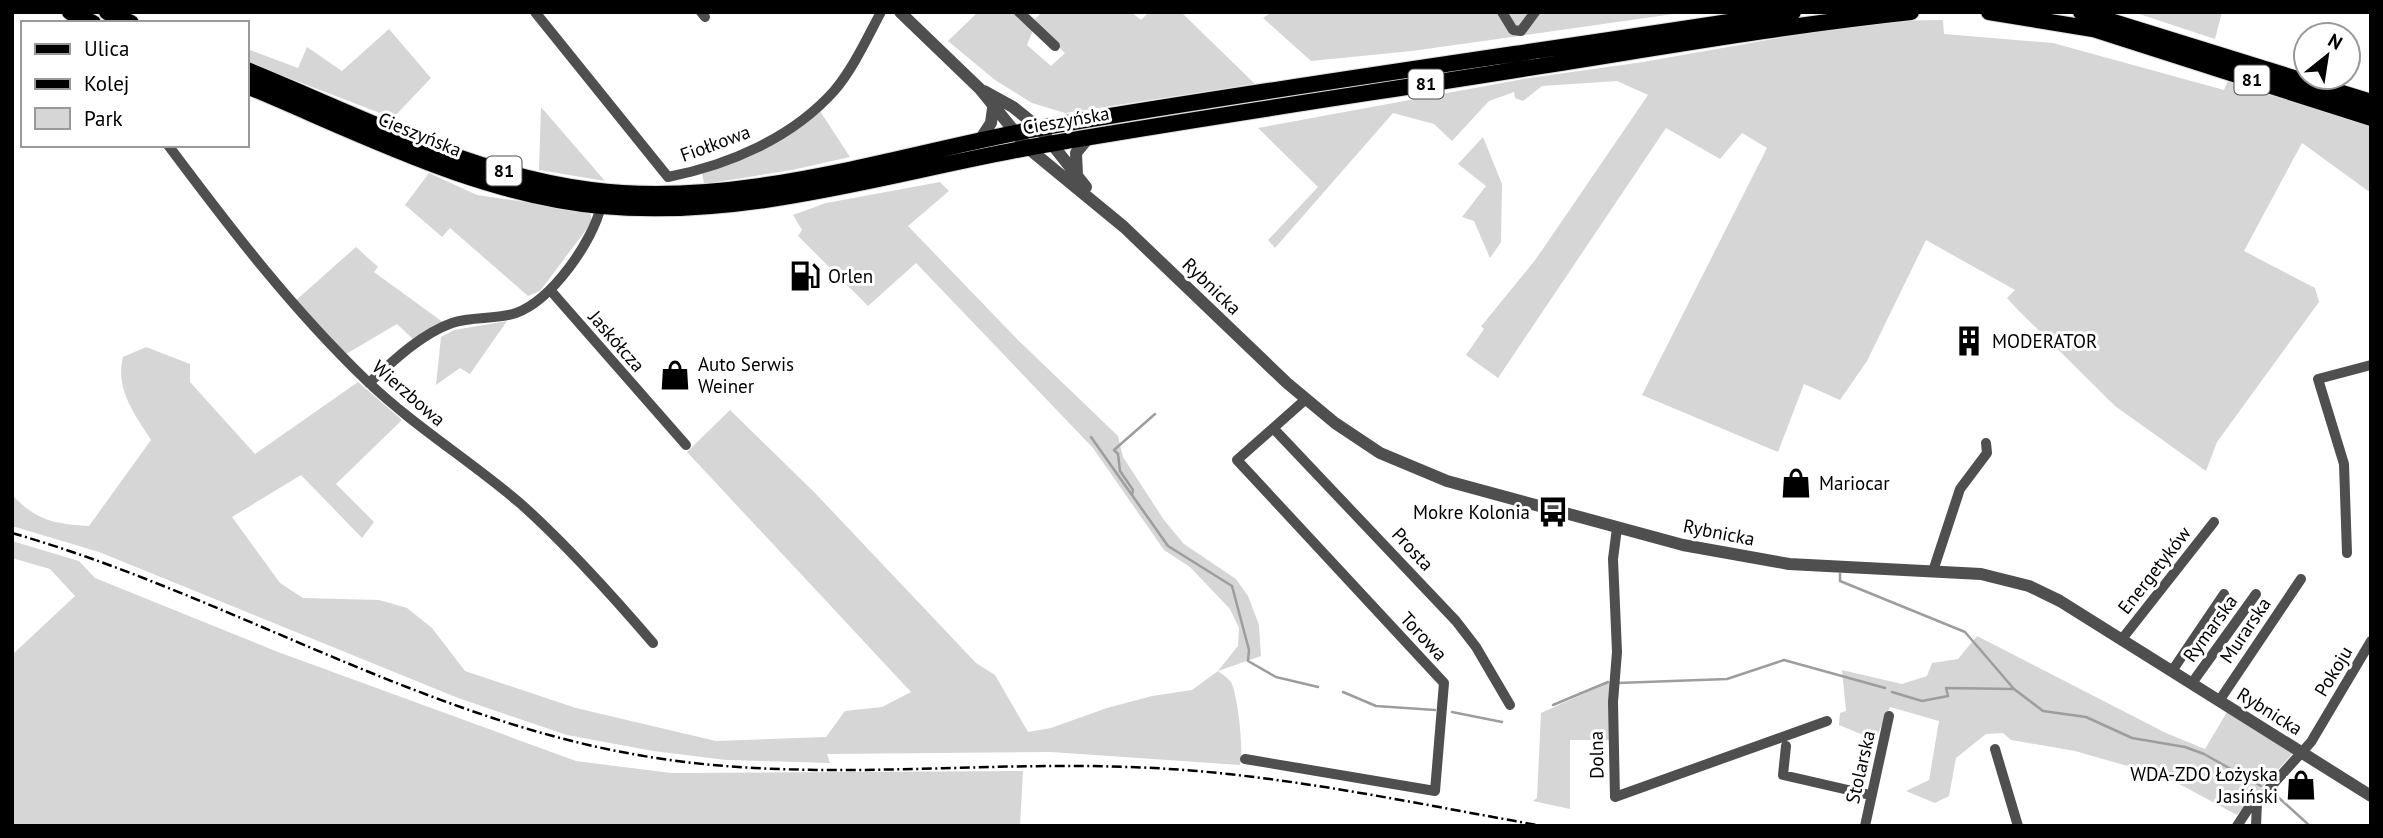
<svg xmlns="http://www.w3.org/2000/svg" width="2383" height="838" font-family="'PT Sans',sans-serif">
<style>
.green{fill:#d6d6d6}
.lines{fill:none;stroke-linecap:round;stroke-linejoin:round}
.stream{stroke:#9d9d9d;stroke-width:2.5}
.primary-casing{stroke:#dbdbdb;stroke-width:18}
.minor{stroke:#4f4f4f;stroke-width:10}
.tertiary{stroke:#4f4f4f;stroke-width:12}
.primary{stroke:#000;stroke-width:16}
.rail{stroke:#000;stroke-width:2.5;stroke-dasharray:10 3.5 2 3.5;stroke-linecap:butt}
.labels{text-anchor:middle;stroke-width:6;stroke-linejoin:round;paint-order:stroke}
.shield{fill:#fff;stroke:#4c4c4c;stroke-width:2}
.shield-label{font-size:18px;font-weight:bold;fill:#000}
.street-label{font-size:19px;fill:#000;stroke:#fff}
.poi-label{font-size:19px;fill:#000;stroke:#fff;text-anchor:start}
</style>
<rect width="100%" height="100%" fill="#fff"/>
<path class="green" d="M 978,12 L 1015,12 L 1033,30 L 1027,45 L 1051,66 L 1065,53 L 1032,22 L 1042,12 L 1131,12 L 1141,20 L 1149,12 L 1181,12 L 1255,84 L 1065,113 L 1032,103 L 995,80 L 948,41 Z
M 1272,12 L 1688,12 L 1412,51 L 1311,61 L 1263,18 Z
M 2133,12 L 2222,12 L 2215,39 Z
M 1943,20 L 1944,34 L 2053,43 L 2224,90 L 2229,78 L 2371,126 L 2371,193 L 2302,143 L 2244,251 L 2315,288 L 2319,302 L 2217,442 L 2206,471 L 2115,406 L 2018,310 L 2007,298 L 2015,290 L 1926,240 L 1867,361 L 1840,400 L 1804,384 L 1778,452 L 1642,395 L 1767,148 L 1742,133 L 1720,159 L 1666,128 L 1498,378 L 1466,355 L 1484,329 L 1481,326 L 1483,324 L 1536,259 L 1648,95 L 1617,81 L 1542,86 L 1523,101 L 1515,98 L 1514,92 L 1489,101 L 1452,141 L 1434,124 L 1393,113 L 1275,248 L 1268,240 L 1318,187 L 1258,128 L 1529,78 L 1643,62 L 1874,21 Z
M 389,29 L 431,78 L 393,118 L 247,62 L 247,49 L 298,68 L 307,47 L 342,71 Z
M 541,107 L 605,181 L 539,170 Z
M 820,111 L 850,157 L 792,170 L 704,184 L 702,173 Z
M 1483,137 L 1502,184 L 1501,242 L 1490,258 L 1474,221 L 1462,217 L 1486,186 L 1458,164 Z
M 429,173 L 477,195 L 590,211 L 592,222 L 540,291 L 528,296 L 450,228 L 442,237 L 405,205 Z
M 940,182 L 949,191 L 908,226 L 1019,341 L 1118,436 L 1123,457 L 1164,520 L 1184,544 L 1236,579 L 1248,596 L 1259,625 L 1261,656 L 1218,671 C 1222,674 1228,678 1231,682 C 1238,695 1244,752 1240,765 L 1051,752 L 827,754 L 830,763 L 726,760 L 653,751 L 567,735 L 458,698 L 99,552 L 12,526 L 12,495 C 37,521 55,524 89,526 L 151,440 C 134,413 115,389 123,357 L 146,347 L 190,364 L 190,382 L 255,454 L 358,382 L 402,420 L 336,484 L 374,522 L 362,538 L 301,475 L 232,517 L 280,583 L 303,598 L 379,600 L 407,608 L 432,628 L 465,671 L 576,708 L 716,741 L 826,737 L 845,711 L 882,707 L 911,692 L 687,452 L 730,410 L 815,493 L 976,663 L 995,675 L 1028,732 L 1051,728 L 1107,708 L 1152,696 L 1192,690 L 1218,671 L 1238,646 L 1239,628 L 1230,609 L 1190,567 L 1164,550 L 1093,448 L 916,263 L 868,306 L 798,236 L 802,230 L 793,215 L 826,203 Z
M 356,247 L 378,267 L 374,272 L 444,323 L 416,342 L 397,324 L 346,354 L 294,302 Z
M 507,321 L 470,374 L 460,368 L 436,385 L 441,337 L 454,330 Z
M 12,541 L 79,561 L 95,578 L 278,652 L 576,761 L 671,773 L 1023,771 L 1020,826 L 12,826 L 12,655 L 75,596 L 50,569 L 12,558 Z
M 1977,636 L 2166,733 L 2205,749 L 2227,712 L 2295,751 L 2237,815 L 2166,777 L 2075,751 L 2011,740 L 2003,733 L 1986,734 L 1956,758 L 1949,796 L 1935,803 L 1906,791 L 1929,780 L 1939,721 L 1890,707 L 1875,740 L 1839,725 L 1840,713 L 1846,711 L 1842,670 L 1902,684 L 1927,676 L 1932,663 L 1958,659 Z
M 1612,681 L 1610,740 L 1570,740 L 1570,809 L 1533,801 L 1537,798 L 1541,713 Z"/>
<g class="lines">
<path class="stream" d="M 1091,437 L 1168,546 L 1232,586 L 1249,650 L 1248,661 L 1276,677 L 1318,687
M 1132,495 L 1133,490 L 1120,471 L 1118,454 L 1114,450 L 1155,414
M 1840,574 L 1840,581 L 1965,632 L 2014,689 L 2043,711 L 2086,717 L 2132,738 L 2185,747 L 2204,754 L 2261,786
M 1618,683 L 1727,679 L 1784,660 L 1885,688
M 1343,692 L 1376,706 L 1435,710
M 1892,692 L 1922,701 L 1948,696 L 1946,688 L 2013,689
M 1553,705 L 1608,682
M 1452,712 L 1502,722
M 2278,797 L 2310,826"/>
<g class="primary-casing">
<path id="primary" d="M 70,12 L 93,23
M 107,12 L 131,23
M 1989,12 L 2093,29 L 2371,118
M 2081,12 L 2371,102
M 247,70 C 358,115 471,175 591,190 C 747,210 909,150 1062,124 C 1305,83 1549,50 1793,12
M 247,86 C 360,133 478,195 602,206 C 753,220 901,169 1049,144 C 1206,117 1364,94 1522,69 C 1651,49 1780,26 1911,12"/>
</g>
<path class="minor" d="M 535,12 L 668,177 C 729,165 792,138 834,91 C 853,69 867,38 881,12
M 701,12 L 705,17
M 1019,12 L 1055,46
M 1502,12 L 1513,30 L 1521,31 L 1535,12
M 168,145 C 230,228 292,309 367,381 C 415,427 471,461 521,504 C 569,547 611,594 653,643
M 551,291 L 686,445
M 369,383 C 393,361 421,334 452,323 C 472,316 496,320 516,313 C 552,300 593,241 601,206
M 1274,429 L 1456,621 L 1476,647 L 1510,705
M 1617,528 L 1613,559 L 1617,652 L 1613,702 L 1615,797 L 1827,721
M 2347,553 L 2344,464 L 2318,379 L 2371,365
M 1933,571 L 1960,489 L 1987,453 L 1986,443
M 2122,639 L 2214,522
M 2172,671 L 2224,594
M 2192,683 L 2256,594
M 2219,701 L 2301,579
M 1786,746 L 1783,775 L 1870,795
M 1995,749 L 2018,826
M 1245,759 L 1435,791 L 1444,683 L 1237,460 L 1306,399
M 1865,826 L 1889,716
M 2237,826 L 2250,806 L 2257,802 L 2311,742 L 2371,641
M 2256,826 L 2257,802"/>
<path class="tertiary" d="M 900,12 L 980,89 L 1028,148 L 1124,227 L 1287,383 L 1335,423 L 1380,453 L 1447,481 L 1683,545 L 1789,564 L 1981,574 L 2029,586 L 2060,601 L 2371,796
M 984,91 L 1013,107 L 1039,128 L 1086,187
M 979,141 L 991,123 L 993,108
M 1077,175 L 1076,153 L 1089,137"/>
<use href="#primary" class="primary"/>
<path class="rail" d="M 12,533 C 225,594 418,717 638,755 C 800,784 965,761 1128,767 C 1268,771 1406,802 1543,826"/>
</g>
<defs>
<g id="fuel-bare" transform="scale(2.415)"><path d="M-5.5-6h7V0h2V4h1.3V-2.5L3-4.5l.8-.8L6-3V5H2.5V1h-1V6h-7ZM-4.2-4.7v3.2H.2V-4.7Z" fill="#000" stroke="#fff" stroke-width="2.5" paint-order="stroke"/></g>
<g id="building-bare" transform="scale(2.415)"><path d="M-4-6H4V6H1V3H-1V6H-4ZM-2.5-4.3h1.7v1.8h-1.7ZM.8-4.3h1.7v1.8H.8ZM-2.5-1h1.7V.8h-1.7ZM.8-1h1.7V.8H.8Z" fill="#000" stroke="#fff" stroke-width="2.5" paint-order="stroke"/></g>
<g id="shop-bare" transform="scale(2.415)"><path d="M-5-2.5h2.3a2.7 3.5 0 0 1 5.4 0H5L5.5 6h-11ZM-1.5-2.5h3a1.5 2.3 0 0 0-3 0Z" fill="#000" stroke="#fff" stroke-width="2.5" paint-order="stroke"/></g>
<g id="bus-bare" transform="scale(2.415)"><path d="M-5-6H5V4H4V6H2V4H-2V6H-4V4H-5ZM-3.5-4V0h7V-4ZM-3.5 1.2v1.5H-2V1.2ZM2 1.2v1.5H3.5V1.2Z" fill="#000" stroke="#fff" stroke-width="2.5" paint-order="stroke"/></g>
</defs>
<g fill-rule="evenodd">
<use href="#fuel-bare" x="805" y="276"/>
<use href="#building-bare" x="1969" y="341"/>
<use href="#shop-bare" x="675" y="375"/>
<use href="#shop-bare" x="1796" y="483"/>
<use href="#bus-bare" x="1553" y="512"/>
<use href="#shop-bare" x="2301" y="785"/>
</g>
<g class="labels">
<g class="shield">
<rect x="2234.5" y="65.5" width="35" height="29" rx="5"/>
<rect x="1408.5" y="69.5" width="35" height="29" rx="5"/>
<rect x="486.5" y="156.5" width="35" height="29" rx="5"/>
</g>
<g class="shield-label">
<text x="2252" y="86">81</text>
<text x="1426" y="90">81</text>
<text x="504" y="177">81</text>
</g>
<g class="street-label">
<text transform="translate(1066 120) rotate(-10)" y="7">Cieszyńska</text>
<text transform="translate(420 134) rotate(22)" y="7">Cieszyńska</text>
<text transform="translate(715 143) rotate(-20)" y="7">Fiołkowa</text>
<text transform="translate(1212 286) rotate(44)" y="7">Rybnicka</text>
<text transform="translate(617 341) rotate(49)" y="7">Jaskółcza</text>
<text transform="translate(409 393) rotate(41)" y="7">Wierzbowa</text>
<text transform="translate(1719 532) rotate(11)" y="7">Rybnicka</text>
<text transform="translate(1413 549) rotate(47)" y="7">Prosta</text>
<text transform="translate(2154 570) rotate(-52)" y="7">Energetyków</text>
<text transform="translate(2210 628) rotate(-54)" y="7">Rymarska</text>
<text transform="translate(2245 630) rotate(-56)" y="7">Murarska</text>
<text transform="translate(1424 636) rotate(47)" y="7">Torowa</text>
<text transform="translate(2333 671) rotate(-59)" y="7">Pokoju</text>
<text transform="translate(2270 711) rotate(32)" y="7">Rybnicka</text>
<text transform="translate(1596 755) rotate(-91)" y="7">Dolna</text>
<text transform="translate(1860 767) rotate(-77)" y="7">Stolarska</text>
</g>
<g class="poi-label">
<text x="828" y="283">Orlen</text>
<text x="1992" y="348">MODERATOR</text>
<text x="698" y="371">Auto Serwis<tspan x="698" dy="22">Weiner</tspan></text>
<text x="1819" y="490">Mariocar</text>
<text x="1530" y="519" text-anchor="end">Mokre Kolonia</text>
<text x="2278" y="781" text-anchor="end">WDA-ZDO Łożyska<tspan x="2278" dy="22">Jasiński</tspan></text>
</g>
</g>
<rect width="2383" height="838" fill="none" stroke="#000000" stroke-width="28"/>
<rect x="21" y="21" width="228" height="126" fill="#ffffff" stroke="#999999" stroke-width="2"/>
<rect x="35" y="44" width="35" height="10" fill="#000000" stroke="#999999" stroke-width="2"/>
<text x="84" y="56" font-size="21" fill="#000000">Ulica</text>
<rect x="35" y="79" width="35" height="10" fill="#000000" stroke="#999999" stroke-width="2"/>
<text x="84" y="91" font-size="21" fill="#000000">Kolej</text>
<rect x="35" y="108" width="35" height="21" fill="#d6d6d6" stroke="#999999" stroke-width="2"/>
<text x="84" y="126" font-size="21" fill="#000000">Park</text>
<g transform="translate(2327 56) rotate(30)"><circle r="33" fill="#ffffff" stroke="#999999" stroke-width="2"/>
<path d="M0-5L12 26L0 18L-12 26Z" fill="#000000"/>
<text y="-10" font-size="19" font-weight="bold" text-anchor="middle" fill="#000000">N</text>
</g>
</svg>
